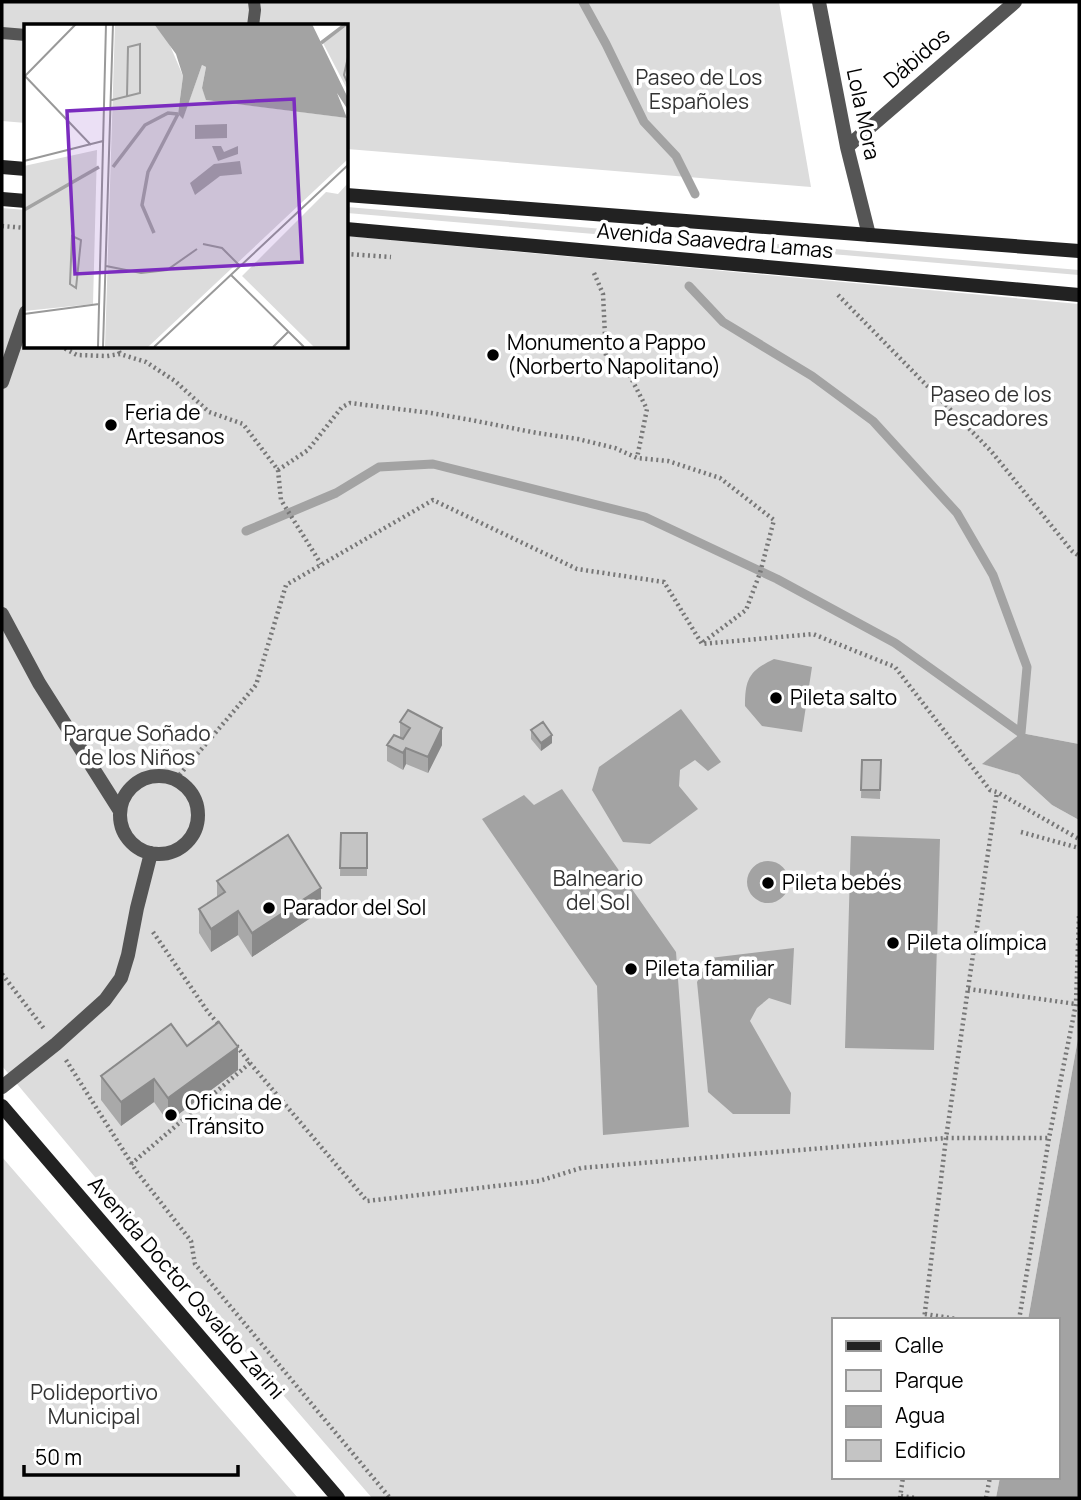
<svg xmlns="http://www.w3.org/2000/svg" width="1081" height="1500" font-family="Manrope,sans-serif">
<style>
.green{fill:#dcdcdc}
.water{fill:#a3a3a3}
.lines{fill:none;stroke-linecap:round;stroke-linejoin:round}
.stream{stroke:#a3a3a3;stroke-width:9}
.path{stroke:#777;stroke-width:4.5;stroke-dasharray:2 3.5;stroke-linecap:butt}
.lane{stroke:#555;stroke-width:12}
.street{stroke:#555;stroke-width:14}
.secondary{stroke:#222;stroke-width:14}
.wall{fill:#a9a9a9}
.shaded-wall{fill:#898989}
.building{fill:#c4c4c4;stroke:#898989;stroke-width:2}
.poi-dot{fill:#000;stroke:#fff;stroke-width:2.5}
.labels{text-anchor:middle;stroke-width:7;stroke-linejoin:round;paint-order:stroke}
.street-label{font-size:21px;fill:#000;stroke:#fff}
.park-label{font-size:21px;fill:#333;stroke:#fff}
.poi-label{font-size:21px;fill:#000;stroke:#fff;text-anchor:start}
.inset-river{fill:none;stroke:#a3a3a3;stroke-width:3.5}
.inset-road{fill:none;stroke:#999;stroke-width:2}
.view{fill:#7b2cbf;fill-opacity:0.15;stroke:#7b2cbf;stroke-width:3.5}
.inset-edge{fill:none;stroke:#000;stroke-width:3.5}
</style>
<rect width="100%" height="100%" fill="#fff"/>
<path class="green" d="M 2,2 L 779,2 L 811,187 L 347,149 L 346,26 L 26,26 L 26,123 L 2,121 Z
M 347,207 L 1079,270 L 1079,275 L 347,213 Z
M 2,208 L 26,210 L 26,346 L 346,346 L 347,236 L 1079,304 L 1079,744 L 1021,733 L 983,764 L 1019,775 L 1052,805 L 1079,820 L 1079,1033 L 1028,1320 L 834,1320 L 834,1477 L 1000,1477 L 996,1498 L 372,1498 L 100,1183 L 2,1066 Z
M 2,1157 L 298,1498 L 2,1498 Z"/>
<path class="water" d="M 774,659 L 812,667 L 802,732 L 762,726 L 745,706 C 745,679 749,671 774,659 Z
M 681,709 L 721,762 L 708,771 L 695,760 L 680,770 L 679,786 L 698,809 L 650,844 L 623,842 L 592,790 L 599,767 Z
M 1021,733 L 1079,744 L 1079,820 L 1052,805 L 1019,775 L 982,764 Z
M 562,789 L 676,952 L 689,1127 L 603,1135 L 597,986 L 482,819 L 524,795 L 534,805 Z
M 851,836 L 940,839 L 934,1050 L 845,1048 Z
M747 882a21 21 0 1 1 42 0a21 21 0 1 1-42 0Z
M 794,948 L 791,1005 L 769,998 L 757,1008 L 750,1021 L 791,1093 L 790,1114 L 733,1114 L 708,1092 L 697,982 L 710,958 Z
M 1079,1033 L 1079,1498 L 996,1498 L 1000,1477 L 1058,1477 L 1058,1320 L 1028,1320 Z"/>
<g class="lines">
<path class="stream" d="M 583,2 L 606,44 L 644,122 L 676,156 L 695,194
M 689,286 L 723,322 L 812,376 L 873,421 L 957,513 L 993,575 L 1027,667 L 1021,733
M 246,531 L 336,493 L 379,467 L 433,464 L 645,517 L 777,579 L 895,643 L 1021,733"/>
<path class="path" d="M 2,226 L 26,228
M 346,254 L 391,257
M 594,273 L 603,294 L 606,357 L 630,376 L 647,409 L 637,458
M 838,295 L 991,451 L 1072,551 L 1079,556
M 60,346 L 77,355 L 107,356 L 120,354 L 146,362 L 175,381 L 209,412 L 243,424 L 278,470 L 308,450 L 342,407 L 350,403 L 431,413 L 471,420 L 537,433 L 578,439 L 615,448 L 637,458 L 668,461 L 720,478 L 774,520 L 760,573 L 746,610 L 702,643
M 117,346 L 120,354
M 278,470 L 281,500 L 321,564
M 176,779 L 256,685 L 286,585 L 433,500 L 577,569 L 664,582 L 702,644 L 813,634 L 895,667 L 990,790 L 997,792 L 1079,839
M 1021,832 L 1079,848
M 153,932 L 208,1012 L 221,1027
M 2,974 L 45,1030
M 968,989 L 1076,1004
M 66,1060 L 137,1172 L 191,1241 L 195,1264 L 390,1498
M 250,1063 L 367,1201 L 539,1181 L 581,1168 L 946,1138 L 1049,1138
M 131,1164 L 250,1063 L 236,1045
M 925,1314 L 963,1320
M 924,1320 L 946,1138 L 997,792
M 1019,1320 L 1049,1138 L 1076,1004 L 1079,916
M 901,1496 L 916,1498
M 900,1498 L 903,1477
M 986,1498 L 990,1477"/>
<path class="lane" d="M 253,26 L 255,10 L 254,2
M 2,33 L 26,35"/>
<path class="street" d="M 819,2 L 847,147 L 869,235
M 847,147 L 1015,2
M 2,382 L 26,312
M 2,614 L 39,683 L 120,811
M120 815a39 39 0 1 1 78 0a39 39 0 1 1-78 0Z
M 2,1087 L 56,1044 L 105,1000 L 121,978 L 128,955 L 137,908 L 151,853"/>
<path class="secondary" d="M 2,167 L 26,169
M 346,195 L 1079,251
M 2,199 L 26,201
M 346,229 L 1079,295
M 2,1106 L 338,1498"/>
</g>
<path class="wall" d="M 400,722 L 442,745 L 428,773 L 406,764 L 403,770 L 387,761 L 387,745 L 400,737 Z
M 531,730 L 552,743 L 541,751 L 531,739 Z
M 862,760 L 881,760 L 880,799 L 861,798 Z
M 341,833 L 367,833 L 367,876 L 340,876 Z
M 217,881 L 321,911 L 252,957 L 238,935 L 211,952 L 199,933 L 199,909 L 217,897 Z
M 187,1046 L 238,1070 L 168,1122 L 154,1102 L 121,1126 L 101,1100 L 101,1076 Z"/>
<path class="shaded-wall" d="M 442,728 L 442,745 L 428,773 L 428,757 Z
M 552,735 L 552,743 L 541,751 L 541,743 Z
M 406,748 L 406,764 L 403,770 L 403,753 Z
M 321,888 L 321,911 L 252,957 L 252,933 Z
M 238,911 L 238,935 L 211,952 L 211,929 Z
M 238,1047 L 238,1070 L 168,1122 L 168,1098 Z
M 154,1079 L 154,1102 L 121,1126 L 121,1102 Z"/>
<path class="building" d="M 408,710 L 442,728 L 428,757 L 406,748 L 403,753 L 387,745 L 394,735 L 403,739 L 410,728 L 400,722 Z
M 543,722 L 552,735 L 541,743 L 531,730 Z
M 862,760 L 881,760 L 880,790 L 861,790 Z
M 341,833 L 367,833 L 367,868 L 340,868 Z
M 288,835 L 321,888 L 252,933 L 238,911 L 211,929 L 199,909 L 225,892 L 217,881 Z
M 219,1022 L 238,1047 L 168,1098 L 154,1079 L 121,1102 L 101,1076 L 171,1024 L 187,1046 Z"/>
<g class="poi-dot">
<circle cx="493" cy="355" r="7"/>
<circle cx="111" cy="425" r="7"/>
<circle cx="776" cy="698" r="7"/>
<circle cx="768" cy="883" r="7"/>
<circle cx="269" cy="908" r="7"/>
<circle cx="893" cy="943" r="7"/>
<circle cx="631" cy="969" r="7"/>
<circle cx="171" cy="1115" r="7"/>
</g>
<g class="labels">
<g class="street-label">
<text transform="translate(917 58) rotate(-41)" y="7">Dábidos</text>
<text transform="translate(863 114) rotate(78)" y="7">Lola Mora</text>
<text transform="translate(715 241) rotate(5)" y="7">Avenida Saavedra Lamas</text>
<text transform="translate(186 1288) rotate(49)" y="7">Avenida Doctor Osvaldo Zarini</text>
</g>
<g class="park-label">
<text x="699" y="85">Paseo de Los<tspan x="699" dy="24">Españoles</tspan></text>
<text x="991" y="402">Paseo de los<tspan x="991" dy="24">Pescadores</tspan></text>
<text x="137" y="741">Parque Soñado<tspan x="137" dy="24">de los Niños</tspan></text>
<text x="598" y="886">Balneario<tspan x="598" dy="24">del Sol</tspan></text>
<text x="94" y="1400">Polideportivo<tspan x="94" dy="24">Municipal</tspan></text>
</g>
<g class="poi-label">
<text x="507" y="350">Monumento a Pappo<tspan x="507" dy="24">(Norberto Napolitano)</tspan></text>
<text x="125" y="420">Feria de<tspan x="125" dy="24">Artesanos</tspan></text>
<text x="790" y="705">Pileta salto</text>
<text x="782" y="890">Pileta bebés</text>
<text x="283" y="915">Parador del Sol</text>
<text x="907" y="950">Pileta olímpica</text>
<text x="645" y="976">Pileta familiar</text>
<text x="185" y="1110">Oficina de<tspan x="185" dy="24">Tránsito</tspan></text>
</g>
</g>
<g transform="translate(24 24)">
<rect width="324" height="324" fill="#fff"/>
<path d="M 91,0 L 130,0 L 145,19 L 159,52 L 154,90 L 159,94 L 178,41 L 182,43 L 178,64 L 183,76 L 324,94 L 324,135 L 124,323 L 81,323 ZM 324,1 L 324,67 L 299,19 ZM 73,126 L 69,280 L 0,287 L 0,142 ZM 324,159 L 324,323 L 290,323 L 218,252 L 302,168 L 314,170 Z" fill="#dcdcdc"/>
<path d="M 288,0 L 324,74 L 324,86 L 313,69 L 323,94 L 182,76 L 178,64 L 182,43 L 178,41 L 159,95 L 154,90 L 159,52 L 152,30 L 130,0 ZM 203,100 L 203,114 L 171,115 L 171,101 ZM 188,122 L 197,122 L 200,128 L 214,122 L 214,130 L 194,137 ZM 216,137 L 218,150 L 196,152 L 171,171 L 166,159 L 190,140 Z" fill="#a3a3a3"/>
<path class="inset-river" d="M 297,19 L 322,0M 89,143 L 121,101 L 144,89 L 154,90M 0,186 L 75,143M 130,209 L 118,181 L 124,148 L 154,90"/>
<path class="inset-road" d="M 324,33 L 320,51 L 324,60M 0,51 L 67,121M 1,52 L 52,0M 86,76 L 88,76 L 116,69 L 116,20 L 104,23 L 103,72M 0,137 L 79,117M 48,212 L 57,216 L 52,264 L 46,260 ZM 179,220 L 198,224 L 216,242M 82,242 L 117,249 L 143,246 L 173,225M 207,251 L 280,323M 0,290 L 75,280M 74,323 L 82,0M 79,323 L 89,0M 130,323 L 324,141M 249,323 L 264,308"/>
<path class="view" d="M 270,75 L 278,238 L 51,250 L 43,87 Z"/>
<rect width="324" height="324" class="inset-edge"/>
</g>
<rect width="1081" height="1500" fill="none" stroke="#000000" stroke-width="7"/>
<rect x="832" y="1318" width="228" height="161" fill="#ffffff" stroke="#999999" stroke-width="2"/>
<rect x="846" y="1341" width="35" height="10" fill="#222222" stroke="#999999" stroke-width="2"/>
<text x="895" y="1353" font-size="21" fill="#000000">Calle</text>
<rect x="846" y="1370" width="35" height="21" fill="#dcdcdc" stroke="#999999" stroke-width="2"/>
<text x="895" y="1388" font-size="21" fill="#000000">Parque</text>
<rect x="846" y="1406" width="35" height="21" fill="#a3a3a3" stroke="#999999" stroke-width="2"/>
<text x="895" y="1423" font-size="21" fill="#000000">Agua</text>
<rect x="846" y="1440" width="35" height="21" fill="#c4c4c4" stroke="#999999" stroke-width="2"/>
<text x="895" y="1458" font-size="21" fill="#000000">Edificio</text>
<path d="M24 1465v10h214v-10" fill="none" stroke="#000000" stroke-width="3.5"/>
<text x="35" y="1465" font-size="21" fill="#000000" stroke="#ffffff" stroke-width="5" paint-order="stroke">50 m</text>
</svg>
